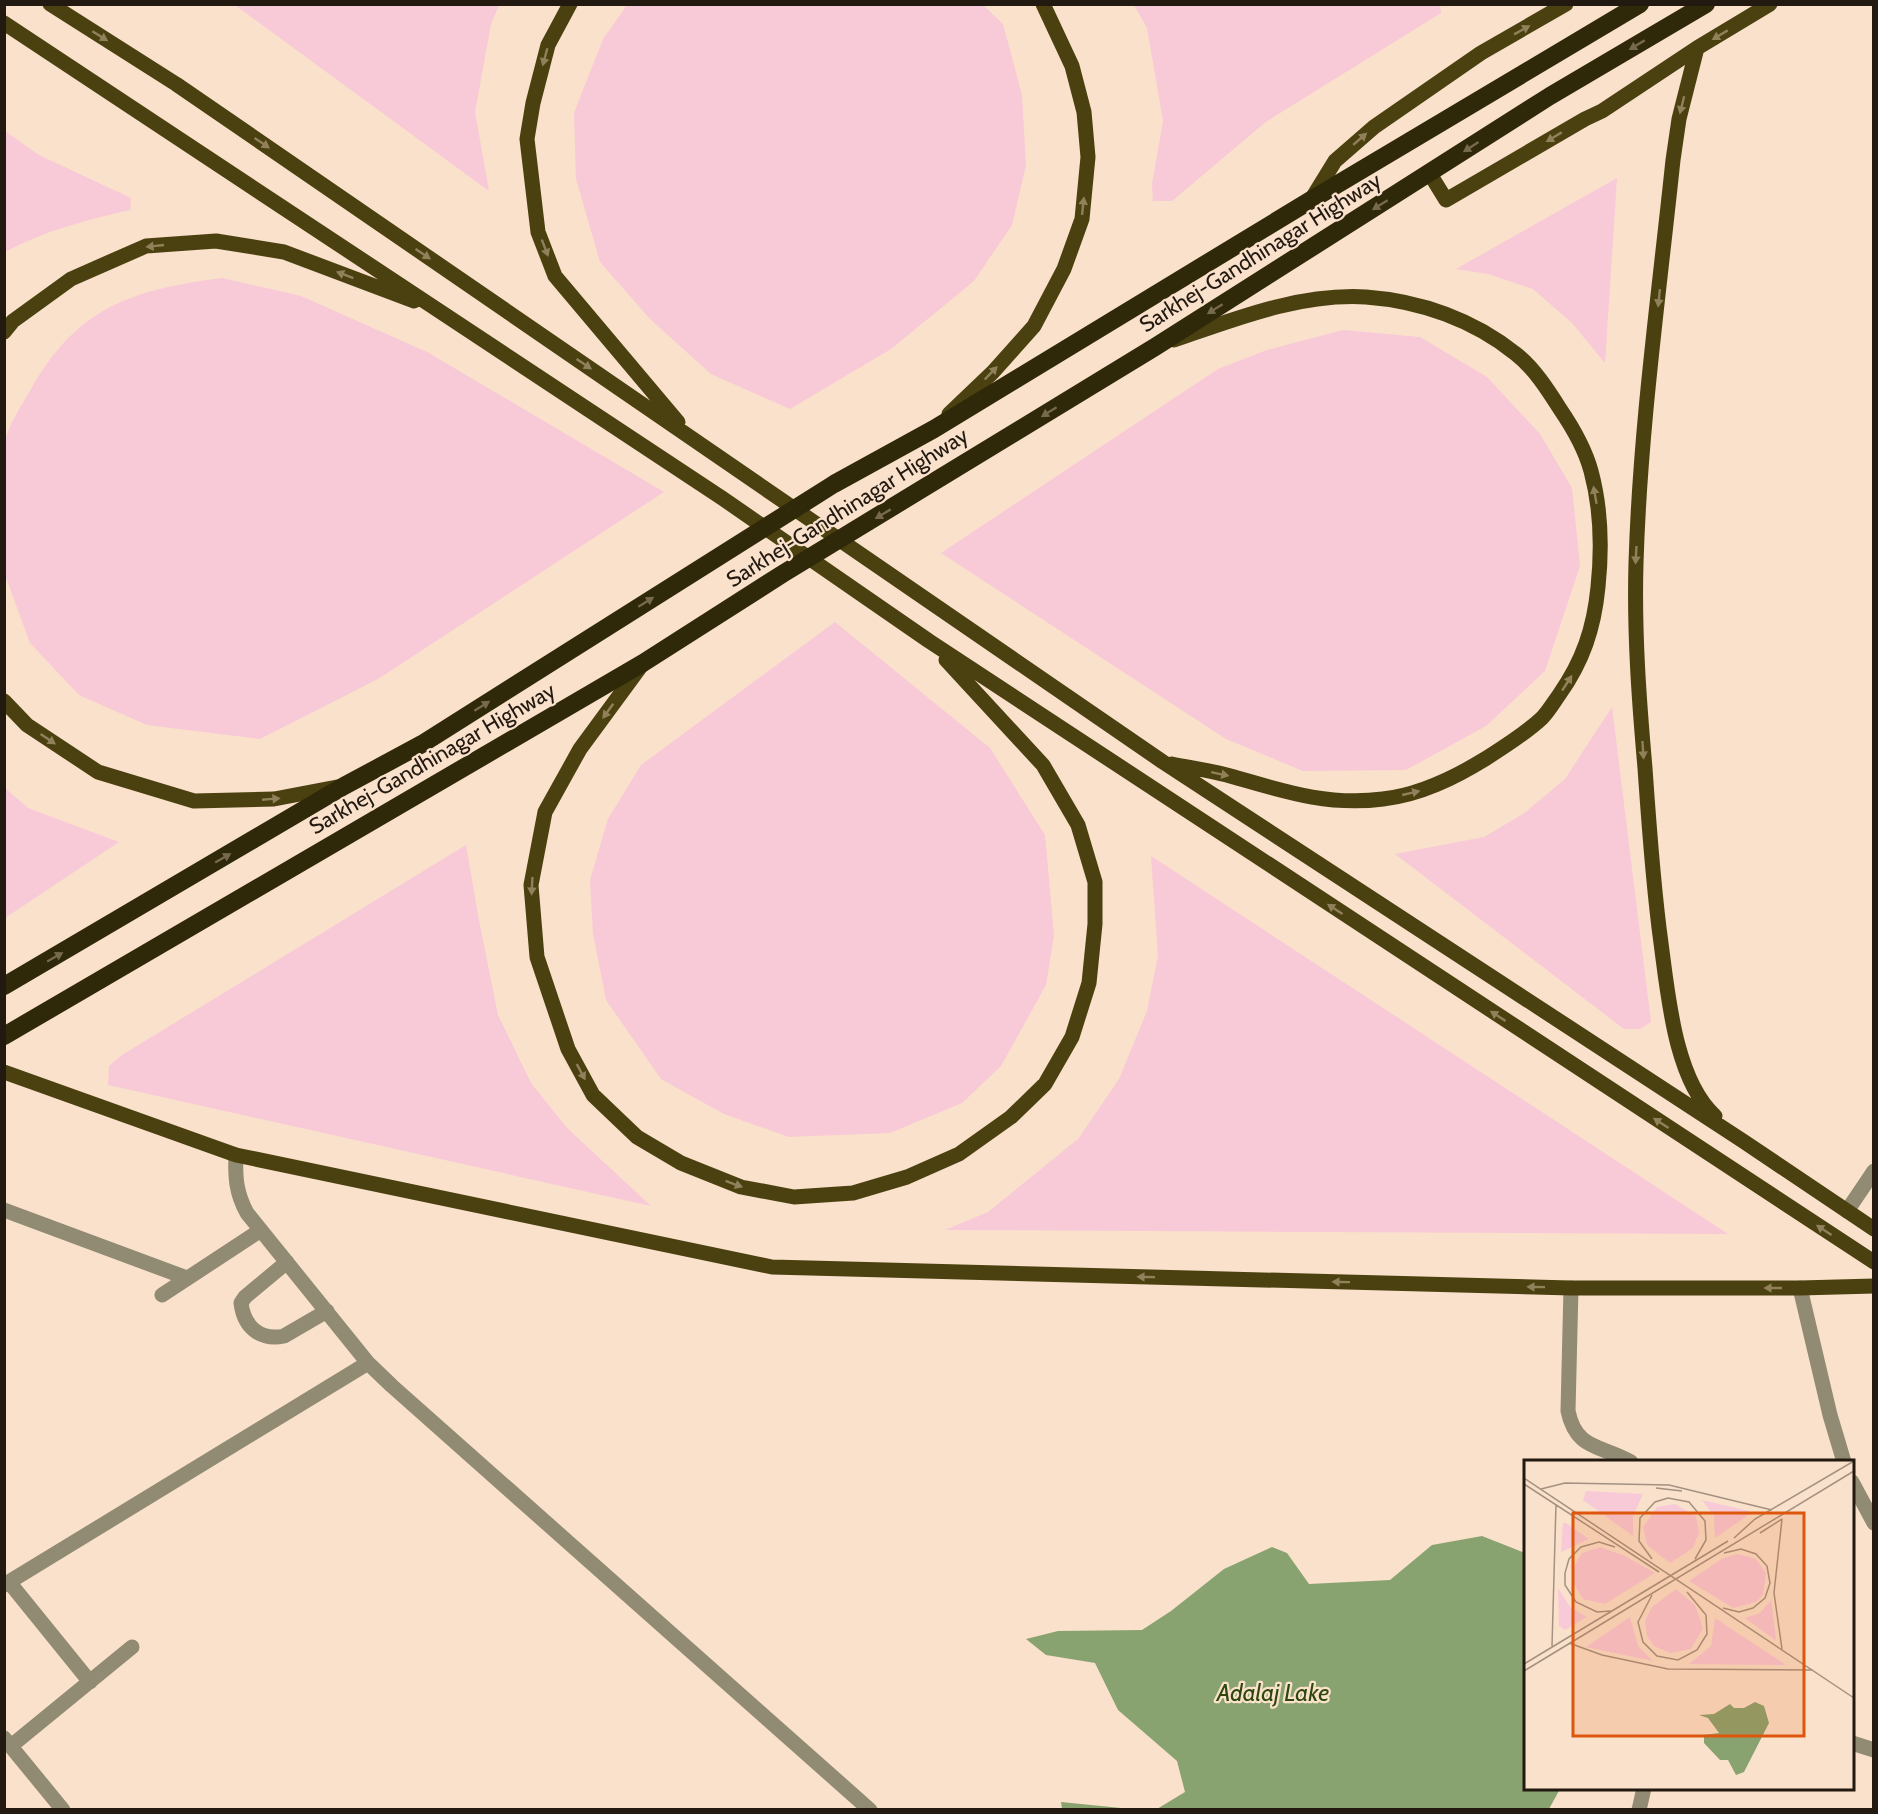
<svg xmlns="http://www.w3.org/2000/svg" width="1878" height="1814" font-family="Cabin,sans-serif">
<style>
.green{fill:#f8c9d7}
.water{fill:#88a36f}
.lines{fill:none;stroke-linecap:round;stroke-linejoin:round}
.minor{stroke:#908b72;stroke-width:15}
.major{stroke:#4b4110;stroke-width:15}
.highway{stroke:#2f2809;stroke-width:18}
.oneway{fill:#91815b}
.oneway2{fill:#76694d}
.labels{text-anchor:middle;stroke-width:4.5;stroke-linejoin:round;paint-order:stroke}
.street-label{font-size:22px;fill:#221911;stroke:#fae1cb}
.water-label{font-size:24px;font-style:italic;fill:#2e470d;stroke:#fae1cb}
.inset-road{fill:none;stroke:#a49181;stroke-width:1.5}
.view{fill:#de560c;fill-opacity:0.15;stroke:#de560c;stroke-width:3}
.inset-edge{fill:none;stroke:#221911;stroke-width:3}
</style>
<rect width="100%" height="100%" fill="#fae1cb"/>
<path class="green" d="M 1440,4 L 1441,13 L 1267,121 L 1172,201 L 1153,201 L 1152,184 L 1163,121 L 1147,28 L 1134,5 Z
M 235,5 L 499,5 L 491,24 L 475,112 L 489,191 Z
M 627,5 L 983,5 L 1003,24 L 1022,95 L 1026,165 L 1012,225 L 974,281 L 891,349 L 790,409 L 711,374 L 650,319 L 600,262 L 576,179 L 574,113 L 603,39 Z
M 5,131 L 39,155 L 131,198 L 130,210 C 86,220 44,231 5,252 Z
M 1617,178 L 1605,363 L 1572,323 L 1533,289 L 1488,274 L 1456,269 Z
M 222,278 L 301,296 L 427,352 L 664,492 L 378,679 L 260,739 L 147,725 L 79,695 L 30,643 L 5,575 L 4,444 C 9,424 20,408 30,391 C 77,307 131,290 222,278 Z
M 1343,330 L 1420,337 L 1487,377 L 1540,434 L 1572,488 L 1580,566 L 1545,671 L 1486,726 L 1406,770 L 1303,771 L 1226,739 L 941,553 L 1218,369 L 1267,350 Z
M 835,622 L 990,748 L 1045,835 L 1054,935 L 1046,985 L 1001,1066 L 962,1103 L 890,1133 L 789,1137 L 724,1114 L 661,1079 L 606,1000 L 593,934 L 590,880 L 608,819 L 641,765 Z
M 1612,707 L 1651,1022 L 1640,1029 L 1624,1029 L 1395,854 L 1484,837 L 1523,814 L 1565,779 Z
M 5,788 L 28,808 L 119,842 L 5,918 Z
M 466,845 L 478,915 L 498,1015 L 531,1083 L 567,1128 L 651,1206 L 108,1085 L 109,1066 L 122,1055 Z
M 1151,856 L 1728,1234 L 945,1230 L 988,1212 L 1078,1139 L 1119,1079 L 1147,1011 L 1158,956 Z"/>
<path class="water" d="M 1482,1536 L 1525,1553 L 1526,1788 L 1560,1789 L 1549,1809 L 1157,1809 L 1185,1792 L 1177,1761 L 1118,1710 L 1095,1663 L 1046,1655 L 1026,1639 L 1058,1631 L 1142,1630 L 1171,1611 L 1224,1569 L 1272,1547 L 1287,1553 L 1309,1584 L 1390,1580 L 1432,1545 Z
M 1061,1802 L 1131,1809 L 1062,1809 Z"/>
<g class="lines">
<path class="minor" d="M 236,1155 C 235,1177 236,1193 247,1213 L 368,1363 L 392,1386 L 870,1810
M 4,1210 L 187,1278
M 1847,1211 L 1874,1171
M 287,1262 L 245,1297 L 241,1303 C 244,1327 260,1341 284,1336 L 327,1311
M 1571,1288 L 1568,1411 C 1576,1450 1601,1445 1631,1462
M 1800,1288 L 1830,1415 L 1844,1462
M 162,1295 L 261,1230
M 1852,1482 L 1874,1523
M 9,1582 L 90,1682
M 4,1585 L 368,1363
M 4,1738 L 63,1810
M 1852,1743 L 1874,1750
M 11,1746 L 132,1647
M 1639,1810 L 1644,1788"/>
<path class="major" d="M 50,4 L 176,84 L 1163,762 L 1743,1141 L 1874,1229
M 570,4 L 548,45 L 533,103 L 527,139 L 538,232 L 555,276 L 678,422
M 4,23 L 722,498 L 929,641 L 1874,1262
M 1697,48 L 1679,119 L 1673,160 C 1659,294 1640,429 1636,563 C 1634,632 1639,700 1645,768 C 1649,826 1653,885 1661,943 C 1668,995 1675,1080 1715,1116
M 1430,174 L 1446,200 L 1585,119 L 1602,111 L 1697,48 L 1770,4
M 1311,200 L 1335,161 L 1374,127 L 1481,53 L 1566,4
M 4,332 L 13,321 L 71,279 L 146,246 L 216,241 L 284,252 L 414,301
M 949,414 L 993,372 L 1034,326 L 1064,269 L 1082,219 L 1088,157 L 1084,112 L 1072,66 L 1043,4
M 641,666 L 580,749 L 545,812 L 531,885 L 537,957 L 568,1049 L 593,1095 L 637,1137 L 681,1163 L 741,1187 L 794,1197 L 853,1193 L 907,1177 L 959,1154 L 1011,1117 L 1045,1084 L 1072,1037 L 1089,983 L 1095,924 L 1095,882 L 1078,825 L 1043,765 L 946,660
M 4,701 L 27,725 L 98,772 L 194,801 L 274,799 L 337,787
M 1172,764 C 1192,768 1214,771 1234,777 C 1286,792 1329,806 1383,799 C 1420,795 1454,778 1485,759 C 1504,747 1525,734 1542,718 C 1548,712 1554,702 1559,695 C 1583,661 1594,628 1598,587 C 1602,549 1601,508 1591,471 C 1585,449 1573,428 1560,409 C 1548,390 1534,368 1516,354 C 1474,320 1421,301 1366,297 C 1300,293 1235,319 1174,340
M 4,1072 L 236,1155 L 772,1267 L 1571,1288 L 1800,1288 L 1874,1286"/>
<path class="highway" d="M 4,986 L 344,786 L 422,744 L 834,484 L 934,429 L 1311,200 L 1640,4
M 4,1036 L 643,663 L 784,573 L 1155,347 L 1550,96 L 1706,4"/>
</g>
<defs><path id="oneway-solid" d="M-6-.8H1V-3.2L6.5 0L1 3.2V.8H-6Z" transform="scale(1.5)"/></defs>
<g class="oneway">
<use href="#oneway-solid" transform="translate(1522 30) rotate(-29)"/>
<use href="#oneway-solid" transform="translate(1720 35) rotate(149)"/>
<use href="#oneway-solid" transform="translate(100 36) rotate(32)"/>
<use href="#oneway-solid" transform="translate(545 57) rotate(105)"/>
<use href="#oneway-solid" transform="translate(1682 105) rotate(104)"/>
<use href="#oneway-solid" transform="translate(1554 137) rotate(149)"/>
<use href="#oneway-solid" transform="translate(1360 139) rotate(-41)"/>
<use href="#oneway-solid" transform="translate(262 143) rotate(34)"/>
<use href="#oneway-solid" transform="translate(1083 206) rotate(-84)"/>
<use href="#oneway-solid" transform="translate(155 246) rotate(174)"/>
<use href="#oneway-solid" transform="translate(545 248) rotate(69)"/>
<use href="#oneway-solid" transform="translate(423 254) rotate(34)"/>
<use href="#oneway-solid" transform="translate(345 275) rotate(-159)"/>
<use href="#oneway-solid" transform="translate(1659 298) rotate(96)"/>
<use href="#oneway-solid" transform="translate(584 364) rotate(34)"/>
<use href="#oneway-solid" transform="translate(991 373) rotate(-46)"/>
<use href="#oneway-solid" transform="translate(1595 495) rotate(-100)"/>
<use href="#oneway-solid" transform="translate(1636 555) rotate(93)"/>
<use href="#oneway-solid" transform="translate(1567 683) rotate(-57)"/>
<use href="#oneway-solid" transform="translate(608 711) rotate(126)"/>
<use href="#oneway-solid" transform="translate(48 739) rotate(34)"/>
<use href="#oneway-solid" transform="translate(1643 750) rotate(86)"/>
<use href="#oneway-solid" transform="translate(1220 774) rotate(12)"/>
<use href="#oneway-solid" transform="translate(1411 793) rotate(-13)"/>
<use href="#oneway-solid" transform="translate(271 799) rotate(-5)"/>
<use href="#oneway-solid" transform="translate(532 886) rotate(93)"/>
<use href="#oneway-solid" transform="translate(1335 909) rotate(-147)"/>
<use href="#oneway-solid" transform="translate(1498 1016) rotate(-147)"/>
<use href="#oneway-solid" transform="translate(581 1072) rotate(62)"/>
<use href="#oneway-solid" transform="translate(1661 1123) rotate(-147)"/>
<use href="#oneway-solid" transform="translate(734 1184) rotate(20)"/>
<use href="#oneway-solid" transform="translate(1824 1230) rotate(-147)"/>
<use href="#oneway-solid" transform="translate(1146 1277) rotate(-179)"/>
<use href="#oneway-solid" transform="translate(1341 1282) rotate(-179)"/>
<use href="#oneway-solid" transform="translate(1536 1287) rotate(-179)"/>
<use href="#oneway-solid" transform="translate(1773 1288) rotate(-180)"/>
</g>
<g class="oneway2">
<use href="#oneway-solid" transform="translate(1637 45) rotate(149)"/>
<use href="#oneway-solid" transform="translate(1471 147) rotate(147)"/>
<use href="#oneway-solid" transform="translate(1380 205) rotate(148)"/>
<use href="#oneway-solid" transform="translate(1215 309) rotate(148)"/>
<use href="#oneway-solid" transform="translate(1049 412) rotate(148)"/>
<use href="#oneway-solid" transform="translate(883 514) rotate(149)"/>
<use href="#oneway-solid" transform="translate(646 602) rotate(-32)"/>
<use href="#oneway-solid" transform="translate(482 706) rotate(-32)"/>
<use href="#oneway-solid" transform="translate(223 858) rotate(-30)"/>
<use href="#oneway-solid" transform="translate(55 957) rotate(-30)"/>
</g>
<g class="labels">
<g class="street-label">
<text transform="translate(1260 252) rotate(-32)" y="8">Sarkhej-Gandhinagar Highway</text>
<text transform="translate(847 507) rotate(-32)" y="8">Sarkhej-Gandhinagar Highway</text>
<text transform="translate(432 758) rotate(-30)" y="8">Sarkhej-Gandhinagar Highway</text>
</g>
<g class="water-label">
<text x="1273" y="1701">Adalaj Lake</text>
</g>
</g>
<g transform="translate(1524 1460)">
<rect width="330" height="330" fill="#fae1cb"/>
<path d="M 62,31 L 119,34 L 109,56 L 109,76 L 59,40 ZM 178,40 L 225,51 L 226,54 L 191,78 L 190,56 ZM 151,44 L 172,56 L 175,73 L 169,88 L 146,103 L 123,85 L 119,67 L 133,47 ZM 39,63 L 42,63 L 65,79 L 37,92 ZM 76,87 L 101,96 L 131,113 L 81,144 L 59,139 L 49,122 L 50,106 L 58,93 ZM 214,94 L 232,99 L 242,113 L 239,135 L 232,142 L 209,148 L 165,121 L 199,98 ZM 34,128 L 46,147 L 63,157 L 41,170 L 35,166 ZM 152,129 L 171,145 L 179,168 L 167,189 L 146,193 L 130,186 L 123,176 L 121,161 L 128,147 ZM 247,140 L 252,179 L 251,180 L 221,158 L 236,153 ZM 106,157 L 114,186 L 129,201 L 62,187 ZM 191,158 L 262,205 L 165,204 L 187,186 Z" fill="#f8c9d7"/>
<path d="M 231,242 L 240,246 L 245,263 L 220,312 L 212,315 L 204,300 L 196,300 L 180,283 L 180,275 L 195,273 L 184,258 L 175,255 L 190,254 L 206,244 L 210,248 L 220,248 Z" fill="#88a36f"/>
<path class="inset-road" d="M 0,18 L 330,238M 0,24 L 135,112M 132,28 L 158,31M 17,29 L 41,23 L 145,25 L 248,50M 258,59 L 250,133 L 258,189M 236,73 L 258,59M 210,78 L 231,59 L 330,1M 128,99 L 115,81 L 116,58 L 131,42 L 144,38 L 165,42 L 181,61 L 182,80 L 171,99M 128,135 L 114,162 L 119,182 L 133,196 L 154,200 L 173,190 L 183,174 L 182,155 L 163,132M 199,148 L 215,152 L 229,148 L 241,138 L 246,123 L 243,106 L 232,94 L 217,89 L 200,93M 87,151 L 73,152 L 52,142 L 41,125 L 41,113 L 45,99 L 57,87 L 75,82 L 91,87M 45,183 L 78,195 L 144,209 L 289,210M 28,186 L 32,44M 0,204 L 204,81M 0,211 L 330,11"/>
<path class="view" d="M 49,53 L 280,53 L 280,276 L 49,276 Z"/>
<rect width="330" height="330" class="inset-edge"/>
</g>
<rect width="1878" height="1814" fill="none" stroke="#221911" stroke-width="12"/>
</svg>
